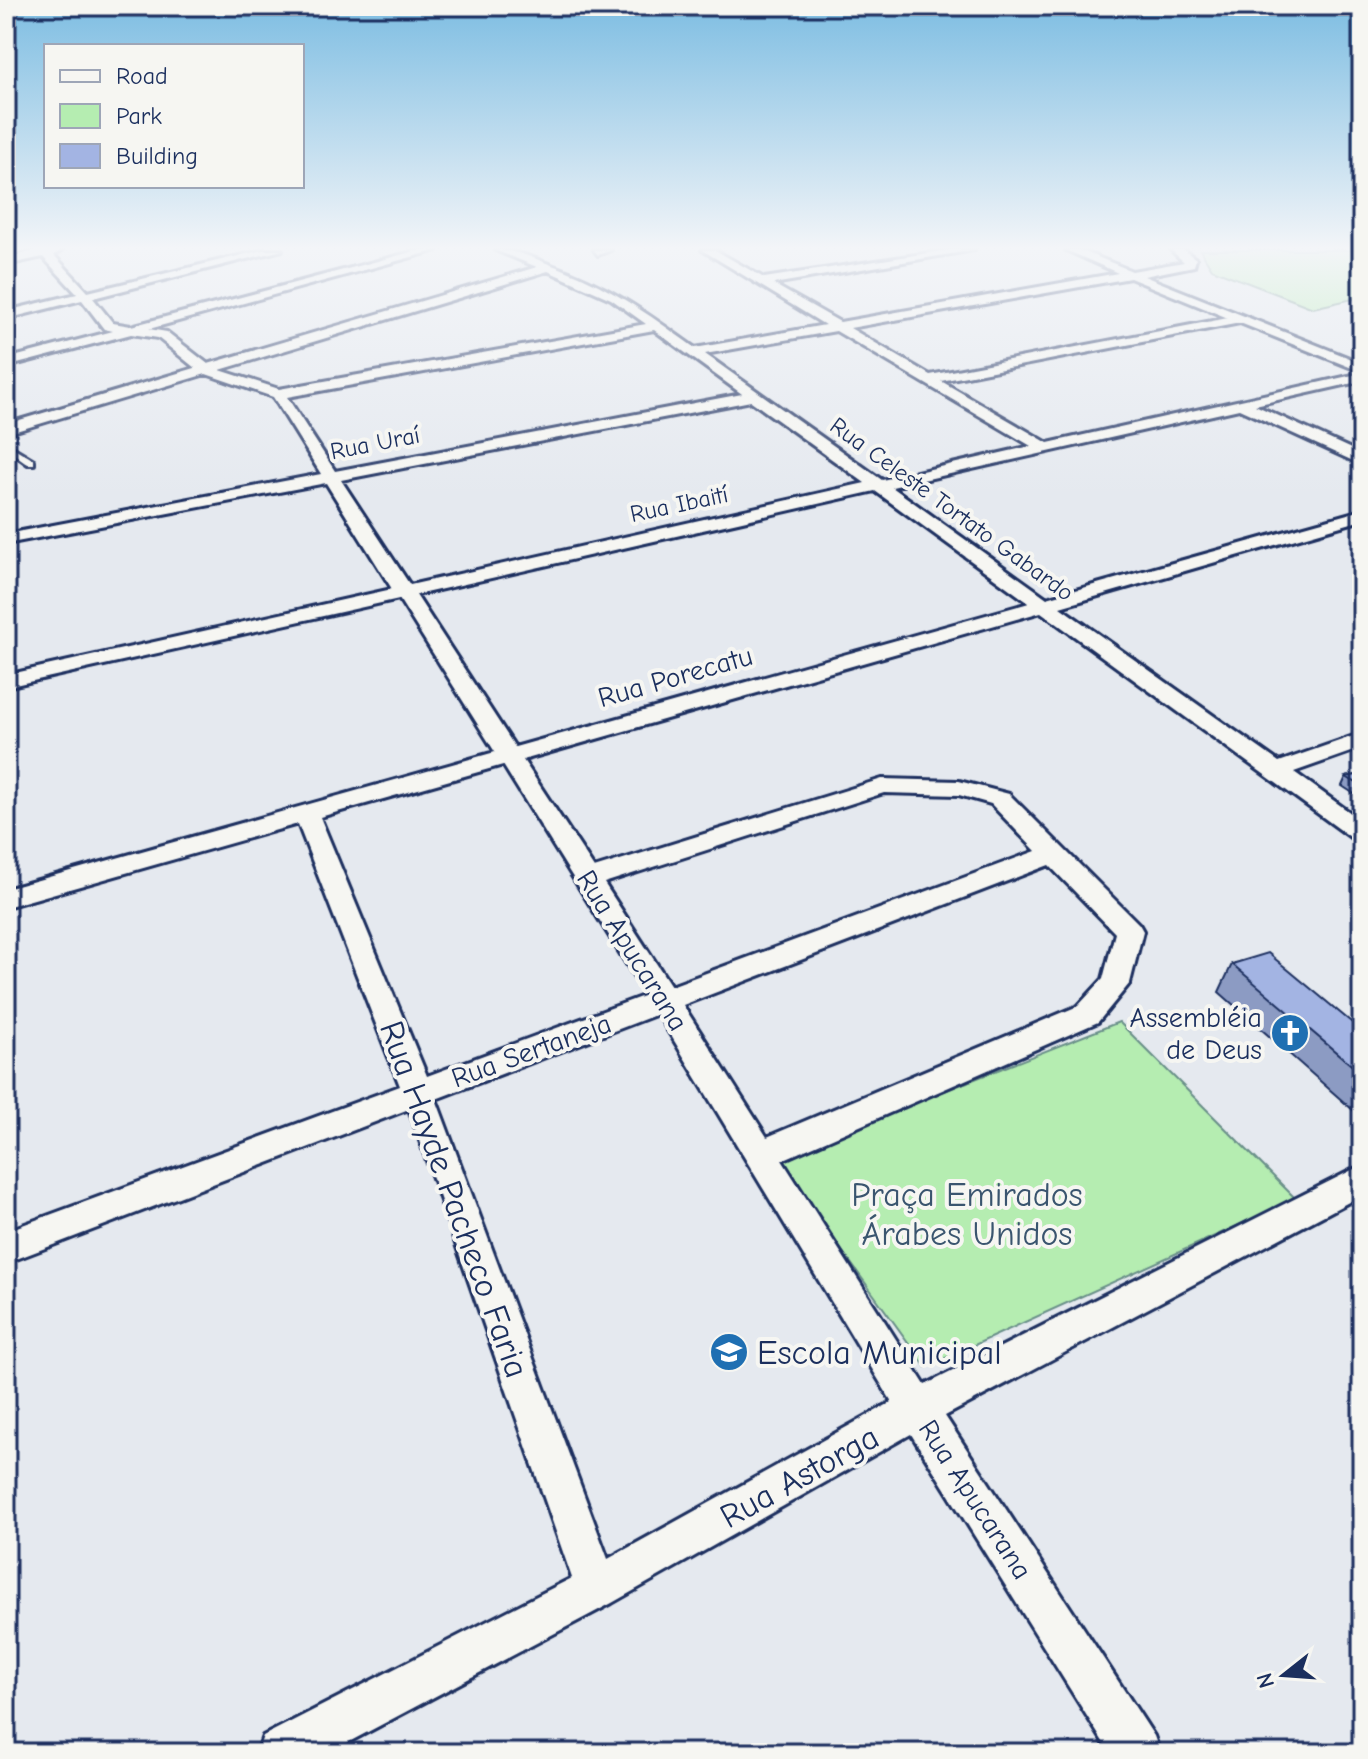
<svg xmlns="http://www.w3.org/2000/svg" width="1368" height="1759" font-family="'Comic Neue',sans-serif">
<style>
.green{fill:#b5edb1;stroke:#688e88;stroke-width:2}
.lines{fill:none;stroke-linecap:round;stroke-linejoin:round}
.lane-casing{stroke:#1b2f5e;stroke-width:6}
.street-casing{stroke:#1b2f5e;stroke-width:6}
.lane{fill:#f6f6f2;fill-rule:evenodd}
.street{fill:#f6f6f2;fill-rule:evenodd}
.wall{fill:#8c9bc3;stroke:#1b2f5e;stroke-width:2}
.building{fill:#a3b4e3;stroke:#1b2f5e;stroke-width:2}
.labels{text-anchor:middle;stroke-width:8;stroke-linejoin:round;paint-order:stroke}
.far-street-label{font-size:24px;fill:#1b2f5e;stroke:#f6f6f2}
.street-label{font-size:28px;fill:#1b2f5e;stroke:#f6f6f2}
.poi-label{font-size:28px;fill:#1b2f5e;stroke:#f6f6f2;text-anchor:end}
.near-park-label{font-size:34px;fill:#3a556f;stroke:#f6f6f2}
.near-street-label{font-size:34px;fill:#1b2f5e;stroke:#f6f6f2}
.near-poi-label{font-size:34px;fill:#1b2f5e;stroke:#f6f6f2;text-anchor:start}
</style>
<rect width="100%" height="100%" fill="#e5e9ef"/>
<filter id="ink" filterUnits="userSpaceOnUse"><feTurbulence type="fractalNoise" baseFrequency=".0125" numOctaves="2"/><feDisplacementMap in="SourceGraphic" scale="16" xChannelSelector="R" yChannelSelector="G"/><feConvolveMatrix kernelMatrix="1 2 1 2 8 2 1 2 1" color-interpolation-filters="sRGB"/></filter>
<g filter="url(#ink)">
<path class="green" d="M 1200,250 L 1362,250 L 1362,297 L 1313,308 L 1212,269 Z
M 1119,1022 L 1296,1199 L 926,1367 L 775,1158 Z"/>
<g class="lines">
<g class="lane-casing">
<path id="lane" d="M 6,443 L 34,460 L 34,464 L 28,464 L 6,448 Z"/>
</g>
<g class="street-casing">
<path id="street" d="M 36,250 L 62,250 L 54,255 L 88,292 L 263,250 L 282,250 L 93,298 L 113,323 L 131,326 L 419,250 L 437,250 L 149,329 L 167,332 L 208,364 L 537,267 L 495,250 C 514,250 531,257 549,264 C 606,284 646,312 695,348 L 825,325 L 702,250 L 715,250 L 764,278 L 948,250 L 974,250 L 773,284 L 840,322 L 1118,273 L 1066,250 L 1080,250 L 1132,271 L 1184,262 L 1171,250 L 1184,250 L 1196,259 L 1194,266 L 1144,276 L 1362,363 L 1362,372 L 1240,323 L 941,381 L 1048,443 L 1362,373 L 1362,381 L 1255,405 L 1362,454 L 1362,465 L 1239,409 L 892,487 L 1047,598 L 1362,510 L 1362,520 L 1060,607 L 1279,762 L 1362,733 L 1362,748 L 1294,772 L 1362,821 L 1362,841 L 1353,839 L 1041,612 L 523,760 L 594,868 L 882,779 L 959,781 L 1009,794 L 1139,924 L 1143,931 L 1130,983 L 1098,1022 L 782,1160 L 925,1385 L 1362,1165 L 1362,1195 L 945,1416 L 1154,1736 L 1160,1753 L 1110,1753 L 911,1434 L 612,1603 L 328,1753 L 257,1753 L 263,1736 L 572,1578 L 409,1109 L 6,1263 L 6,1231 L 400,1086 L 298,824 L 6,907 L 6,889 L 495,752 L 399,599 L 6,687 L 6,675 L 392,589 L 326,483 L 6,544 L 6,534 L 321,474 L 273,397 L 206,374 L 6,434 L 6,424 L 195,368 L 158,338 L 131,334 L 6,367 L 6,359 L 113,331 L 104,329 L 82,300 L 6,319 L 6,311 L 77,294 L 43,257 L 6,265 L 6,259 ZM 548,271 L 611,299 L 646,324 L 279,389 L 220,370 ZM 1130,278 L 1228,318 L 930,375 L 850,328 ZM 654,330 L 742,394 L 335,471 L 287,397 ZM 836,331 L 1031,446 L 882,480 L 705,354 ZM 751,401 L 865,483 L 410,585 L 341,480 ZM 875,491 L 1029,603 L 515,747 L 416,595 ZM 503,765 L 646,995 L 427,1076 L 320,817 ZM 884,793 L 959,795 L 991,804 L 1036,851 L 671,986 L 604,883 ZM 1049,865 L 1115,933 L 1103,979 L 1078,1006 L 767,1137 L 683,1005 ZM 658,1014 L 892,1402 L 608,1559 L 436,1099 Z
M 594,250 L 611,250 L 598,255 Z"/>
</g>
<use href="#lane" class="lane"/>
<use href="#street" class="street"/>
</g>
<path class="wall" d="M 1362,774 L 1362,799 L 1342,786 L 1346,777 Z
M 1232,964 L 1362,1031 L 1362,1118 L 1219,992 Z"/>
<path class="building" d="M 1362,774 L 1362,786 L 1346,777 Z
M 1268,953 L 1362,1031 L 1362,1074 L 1232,964 Z"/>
</g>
<linearGradient id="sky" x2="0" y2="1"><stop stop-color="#7dbde2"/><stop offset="0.5" stop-color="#f3f5f8"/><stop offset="1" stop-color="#f3f5f8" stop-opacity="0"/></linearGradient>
<rect width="1368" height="496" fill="url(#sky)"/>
<defs>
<g id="church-disc" transform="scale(2)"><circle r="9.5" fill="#1f6fb2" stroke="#f6f6f2"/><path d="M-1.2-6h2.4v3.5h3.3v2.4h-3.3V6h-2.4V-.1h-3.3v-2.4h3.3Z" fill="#fff"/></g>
<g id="school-disc" transform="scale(2)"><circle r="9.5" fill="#1f6fb2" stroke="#f6f6f2"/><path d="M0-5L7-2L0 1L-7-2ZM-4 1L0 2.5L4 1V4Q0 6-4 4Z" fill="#fff"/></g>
</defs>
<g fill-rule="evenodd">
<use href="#church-disc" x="1290" y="1033"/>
<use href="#school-disc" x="729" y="1352"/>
</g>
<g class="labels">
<g class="far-street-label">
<text transform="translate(375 443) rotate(-11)" y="8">Rua Uraí</text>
<text transform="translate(679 504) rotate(-12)" y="8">Rua Ibaití</text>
<text transform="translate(952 509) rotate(36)" y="8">Rua Celeste Tortato Gabardo</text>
</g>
<g class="street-label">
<text transform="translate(675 676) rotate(-16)" y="10">Rua Porecatu</text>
<text transform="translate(633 950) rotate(58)" y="10">Rua Apucarana</text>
<text transform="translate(531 1050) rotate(-20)" y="10">Rua Sertaneja</text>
<text transform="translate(976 1499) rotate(57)" y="10">Rua Apucarana</text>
</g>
<g class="poi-label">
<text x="1262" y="1027">Assembléia<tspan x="1262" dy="32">de Deus</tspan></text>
</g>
<g class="near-park-label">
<text x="967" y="1206">Praça Emirados<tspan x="967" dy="39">Árabes Unidos</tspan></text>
</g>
<g class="near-street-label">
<text transform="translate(455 1199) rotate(70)" y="12">Rua Hayde Pacheco Faria</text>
<text transform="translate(799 1476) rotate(-29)" y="12">Rua Astorga</text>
</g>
<g class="near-poi-label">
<text x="757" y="1364">Escola Municipal</text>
</g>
</g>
<rect width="1368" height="1759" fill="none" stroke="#f6f6f2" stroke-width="32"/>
<rect x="16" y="16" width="1336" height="1727" fill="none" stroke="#1b2f5e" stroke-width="3" filter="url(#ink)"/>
<rect x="44" y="44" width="260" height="144" fill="#f6f6f2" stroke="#9ea6b7" stroke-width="2"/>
<rect x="60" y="70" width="40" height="12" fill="#f6f6f2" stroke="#9ea6b7" stroke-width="2"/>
<text x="116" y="84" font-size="24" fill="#1b2f5e">Road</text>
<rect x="60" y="104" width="40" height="24" fill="#b5edb1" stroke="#9ea6b7" stroke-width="2"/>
<text x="116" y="124" font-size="24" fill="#1b2f5e">Park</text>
<rect x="60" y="144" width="40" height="24" fill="#a3b4e3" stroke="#9ea6b7" stroke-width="2"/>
<text x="116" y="164" font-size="24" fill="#1b2f5e">Building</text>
<g transform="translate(1284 1675) rotate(253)" stroke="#f6f6f2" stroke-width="6" paint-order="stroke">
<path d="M0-6L14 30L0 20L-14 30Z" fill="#1b2f5e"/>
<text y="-12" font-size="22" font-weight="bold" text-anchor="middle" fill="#1b2f5e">N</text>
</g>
</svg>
